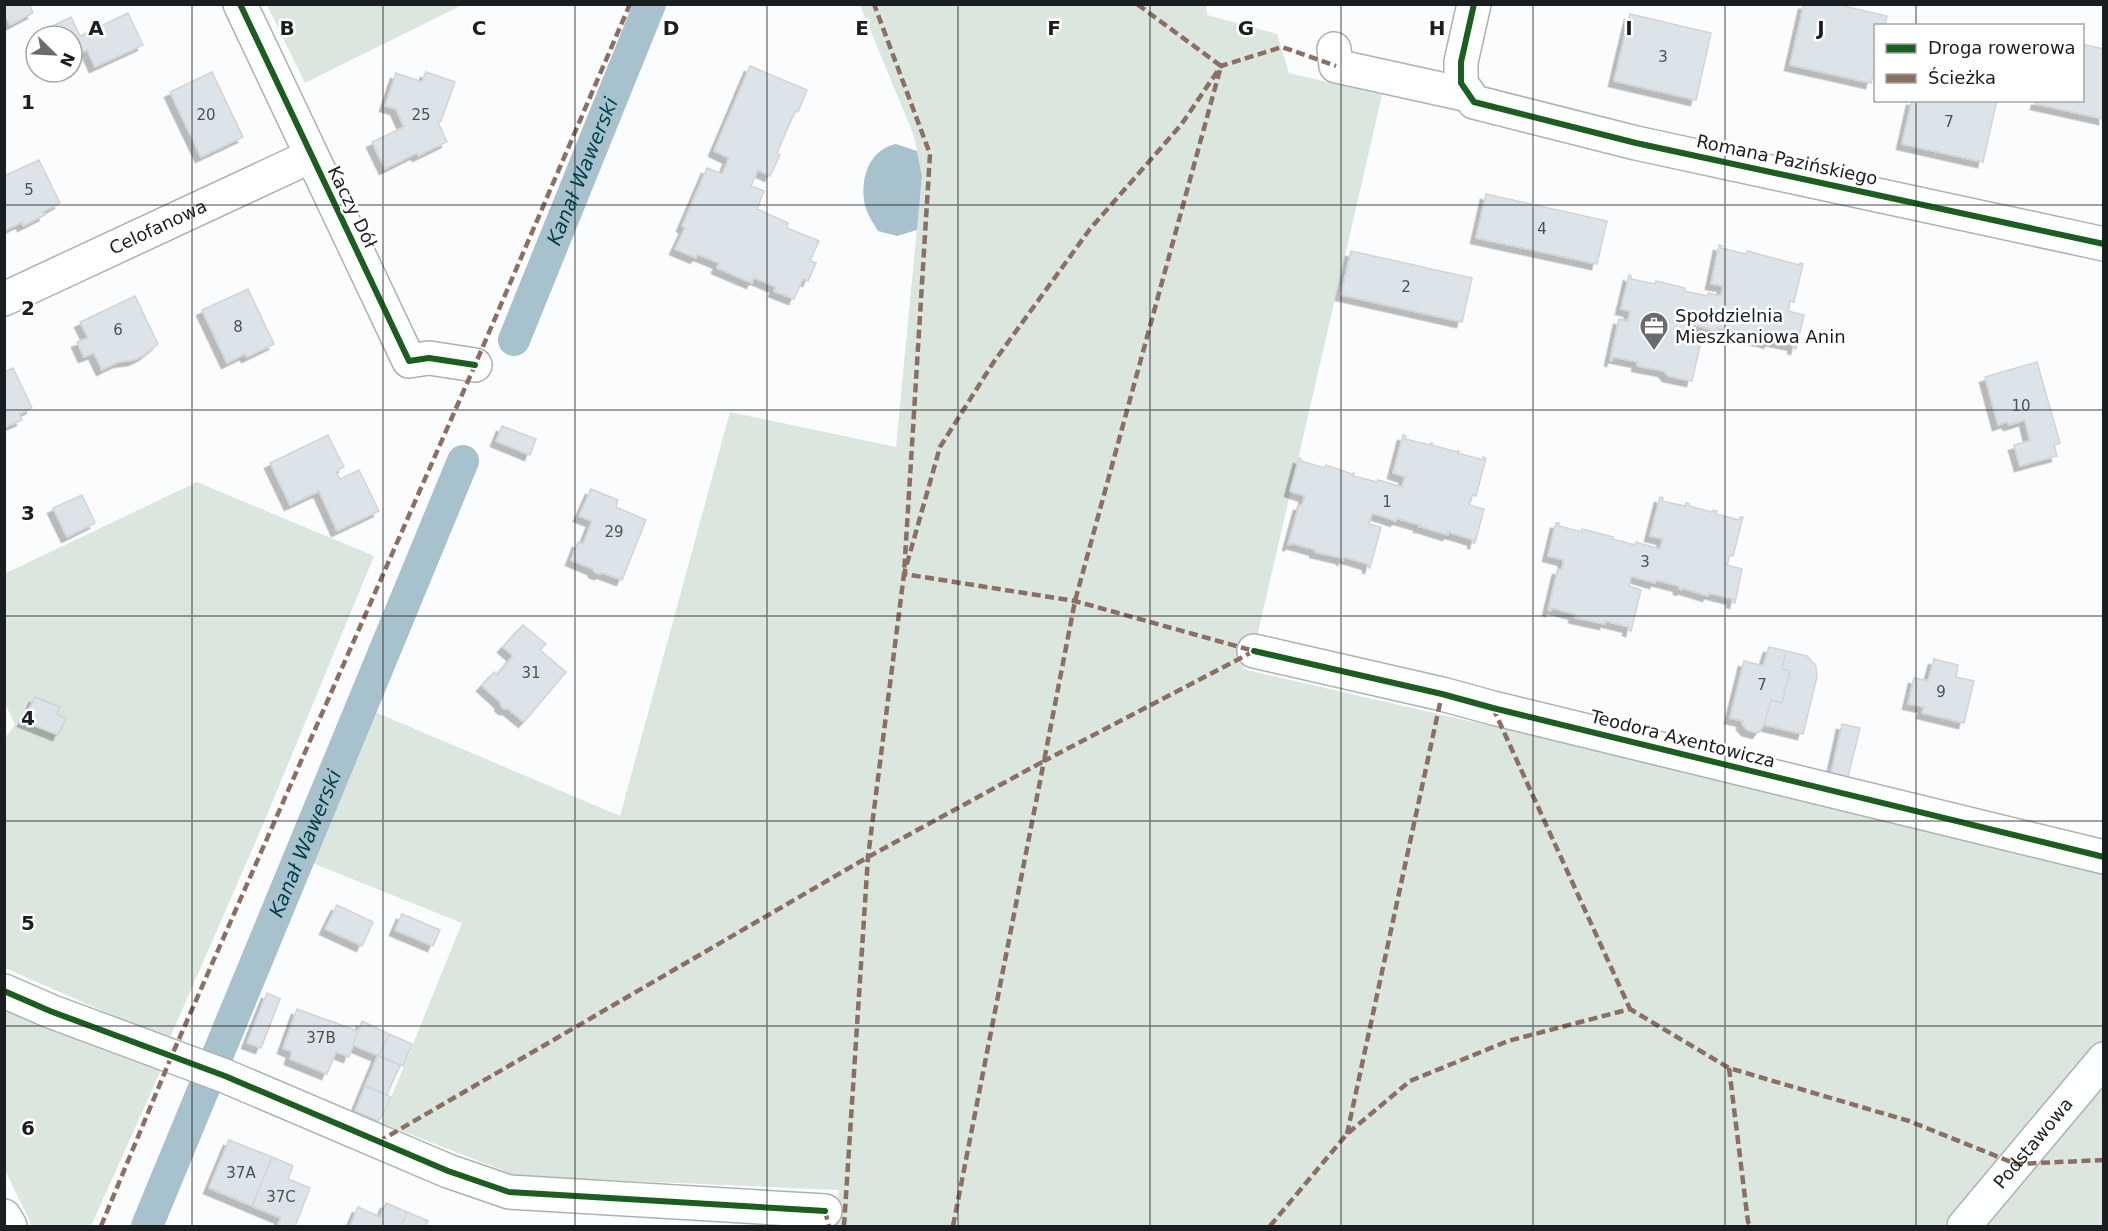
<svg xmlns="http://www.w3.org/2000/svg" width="2108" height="1231" font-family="'DejaVu Sans',sans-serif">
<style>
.green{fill:#dbe6de}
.water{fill:#a7c2cc}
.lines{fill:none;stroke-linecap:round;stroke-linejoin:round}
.canal{stroke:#a7c2cc;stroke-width:32}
.building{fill:#dde4e9;stroke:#d2d4d6;stroke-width:1.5;filter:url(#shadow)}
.minor-casing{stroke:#aeb1b3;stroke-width:36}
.minor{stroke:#feffff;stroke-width:33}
.quiet{stroke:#8d6e63;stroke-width:4.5;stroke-dasharray:9 4.5;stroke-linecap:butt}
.cycleway-casing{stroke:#fff;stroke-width:10}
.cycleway{stroke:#1b5e20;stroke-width:6}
.grid{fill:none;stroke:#1b1e20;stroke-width:1.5;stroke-opacity:0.55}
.labels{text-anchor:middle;stroke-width:5;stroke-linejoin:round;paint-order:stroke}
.number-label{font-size:15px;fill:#4c5053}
.street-label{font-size:18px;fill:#1b1e20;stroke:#fff}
.poi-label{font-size:18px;fill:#1b1e20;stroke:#fff;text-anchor:start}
.water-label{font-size:20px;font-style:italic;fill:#043e4d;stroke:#fff}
.grid-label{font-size:20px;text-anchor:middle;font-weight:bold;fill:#1b1e20;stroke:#fff;stroke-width:5;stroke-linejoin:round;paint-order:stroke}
</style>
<defs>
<filter id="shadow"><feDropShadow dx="-5.5" dy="5.5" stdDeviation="0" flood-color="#0004"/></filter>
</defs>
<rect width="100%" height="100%" fill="#fafcfe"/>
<path class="green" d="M 267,5 L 462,5 L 305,83 Z
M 860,5 L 1206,5 L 1207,15 L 1277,34 L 1289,73 L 1382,95 L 1257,637 L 1243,669 L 1721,779 L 2103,874 L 2103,1040 L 1950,1226 L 834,1226 L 839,1190 L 518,1176 L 381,1123 L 462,923 L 310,862 L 375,712 L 620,816 L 730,412 L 896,447 L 922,176 L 914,136 Z
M 197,482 L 374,556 L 262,827 L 169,1040 L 5,968 L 4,739 L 15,725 L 5,703 L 4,574 Z
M 5,1006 L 162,1068 L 91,1226 L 32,1226 L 5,1170 Z
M 2103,1075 L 2103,1226 L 1985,1226 L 2083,1098 Z"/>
<path class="water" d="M 896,144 L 917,151 L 922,176 L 917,230 L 897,236 L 878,231 C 872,221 865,211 864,200 C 861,175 870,150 896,144 Z"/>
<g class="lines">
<g class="canal">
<path id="s1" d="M 514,340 L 650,4"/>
<path id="s2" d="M 147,1226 L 463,461"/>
</g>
</g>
<path class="building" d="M 4,4 L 29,4 L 33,13 L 10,25 L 4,13 Z
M 1804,4 L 1835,4 L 1887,16 L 1885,26 L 1876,26 L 1876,65 L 1871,83 L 1790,65 Z
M 128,13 L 143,45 L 95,67 L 87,50 L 72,57 L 72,36 L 50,36 L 46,29 L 71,17 L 80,36 Z
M 1630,14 L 1711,33 L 1696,100 L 1614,81 Z
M 2082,44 L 2104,49 L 2104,119 L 2036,104 L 2037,100 L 2082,100 Z
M 750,66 L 807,90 L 798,112 L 795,111 L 777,153 L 780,155 L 770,176 L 758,170 L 751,186 L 764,191 L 757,209 L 788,223 L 787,228 L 819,241 L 810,261 L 816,263 L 808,281 L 803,279 L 794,299 L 774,291 L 776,287 L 754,278 L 752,283 L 717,268 L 719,263 L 697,254 L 696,258 L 675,249 L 685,228 L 682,226 L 707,168 L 722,174 L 729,158 L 714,151 Z
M 212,72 L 243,137 L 201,157 L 170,92 Z
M 426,72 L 455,82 L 441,121 L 438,122 L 447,142 L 418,156 L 417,153 L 385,169 L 372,142 L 404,127 L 396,109 L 385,106 L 396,73 L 422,82 Z
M 1912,100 L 1997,100 L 1983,162 L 1902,144 Z
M 39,160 L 60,203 L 43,212 L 45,215 L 23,226 L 22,222 L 4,231 L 4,176 Z
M 1486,194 L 1607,221 L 1597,264 L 1476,238 Z
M 1719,245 L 1722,246 L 1721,248 L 1746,254 L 1747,251 L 1799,265 L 1800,263 L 1803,264 L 1794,302 L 1790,301 L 1788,311 L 1804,315 L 1796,349 L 1793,348 L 1794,345 L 1770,340 L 1769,343 L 1767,342 L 1740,336 L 1740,333 L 1717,328 L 1716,331 L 1692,324 L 1690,334 L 1702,337 L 1692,381 L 1668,376 L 1664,371 L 1637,366 L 1638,362 L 1613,357 L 1612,361 L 1610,360 L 1619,319 L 1628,321 L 1630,311 L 1621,309 L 1629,275 L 1631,276 L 1631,279 L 1655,284 L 1656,281 L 1685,288 L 1684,291 L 1708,296 L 1708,293 L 1721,296 L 1723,286 L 1711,284 Z
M 1351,251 L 1472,278 L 1462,322 L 1341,295 Z
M 248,289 L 274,344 L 247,357 L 245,354 L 227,363 L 202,310 Z
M 135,296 L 158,344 L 144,355 L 134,360 L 118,362 L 102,370 L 94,353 L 84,357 L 77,342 L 88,338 L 80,322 Z
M 2037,362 L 2060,443 L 2054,445 L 2057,456 L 2020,466 L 2014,445 L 2030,441 L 2025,420 L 2009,425 L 2007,422 L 1998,425 L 1985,377 Z
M 13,368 L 32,408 L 19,414 L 22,420 L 4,428 L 4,372 Z
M 502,426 L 536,439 L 530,455 L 496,441 Z
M 328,435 L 344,467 L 336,471 L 340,479 L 359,470 L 379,511 L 337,531 L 319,491 L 290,505 L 270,463 Z
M 1403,435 L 1406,436 L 1405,439 L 1430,445 L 1431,443 L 1432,443 L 1432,445 L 1457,452 L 1459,450 L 1458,453 L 1483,460 L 1483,457 L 1486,458 L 1476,496 L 1472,495 L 1469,505 L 1484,509 L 1475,543 L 1473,543 L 1474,540 L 1448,532 L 1448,535 L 1422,527 L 1419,527 L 1420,525 L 1396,518 L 1396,521 L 1372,513 L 1369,524 L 1381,527 L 1370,568 L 1368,567 L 1368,564 L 1344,557 L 1343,560 L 1341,558 L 1315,552 L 1316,550 L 1291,543 L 1290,545 L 1288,545 L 1299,505 L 1302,505 L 1305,496 L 1290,491 L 1299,458 L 1301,459 L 1301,461 L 1325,468 L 1326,465 L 1352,474 L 1354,473 L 1353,476 L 1377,482 L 1378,480 L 1402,487 L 1405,477 L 1393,473 Z
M 591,489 L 618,500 L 616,507 L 646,520 L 622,580 L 603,573 L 599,574 L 594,572 L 593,569 L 571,560 L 578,542 L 583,544 L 592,521 L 579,516 Z
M 82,495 L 95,523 L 67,537 L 53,508 Z
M 1660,497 L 1663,498 L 1662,501 L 1685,506 L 1686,503 L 1689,504 L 1689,506 L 1712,512 L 1713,510 L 1717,511 L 1716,514 L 1739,520 L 1740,517 L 1743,517 L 1733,556 L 1730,555 L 1727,565 L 1742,569 L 1735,603 L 1732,602 L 1733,599 L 1709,593 L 1708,596 L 1705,595 L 1682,588 L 1682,590 L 1679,589 L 1679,586 L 1656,580 L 1655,583 L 1631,576 L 1629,586 L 1641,590 L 1631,631 L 1628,630 L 1629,627 L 1605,621 L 1605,624 L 1577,618 L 1574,617 L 1575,614 L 1552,608 L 1551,611 L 1548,610 L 1558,569 L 1562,570 L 1564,560 L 1548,556 L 1556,523 L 1559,523 L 1559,526 L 1582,532 L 1582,529 L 1586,530 L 1613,537 L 1612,539 L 1635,545 L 1636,542 L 1639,543 L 1660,549 L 1663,539 L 1650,536 Z
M 523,625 L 546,644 L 540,650 L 566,672 L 524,722 L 508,709 L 504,709 L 501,706 L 500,702 L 482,686 L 494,672 L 497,675 L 513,656 L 503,647 Z
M 1769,647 L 1786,651 L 1782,669 L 1790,671 L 1782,703 L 1771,700 L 1764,725 L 1758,733 L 1747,730 L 1742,724 L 1743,721 L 1730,718 L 1744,661 L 1763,666 Z
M 1786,651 L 1807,656 L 1816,666 L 1817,677 L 1803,734 L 1764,725 L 1771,700 L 1782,703 L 1790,671 L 1782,669 Z
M 1934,659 L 1958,665 L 1956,677 L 1974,681 L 1964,723 L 1922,713 L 1924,707 L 1908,704 L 1914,678 L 1928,681 Z
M 35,697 L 60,707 L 57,714 L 66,718 L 58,735 L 23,721 Z
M 1842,724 L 1860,728 L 1848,777 L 1831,774 Z
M 337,905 L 373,922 L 362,946 L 325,929 Z
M 402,914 L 440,930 L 433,946 L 395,930 Z
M 267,993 L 280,999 L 261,1048 L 247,1043 Z
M 297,1009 L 358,1031 L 349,1057 L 336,1052 L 327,1074 L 290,1059 L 292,1052 L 283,1048 Z
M 362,1021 L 389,1034 L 379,1056 L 353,1045 Z
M 389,1034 L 412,1044 L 403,1066 L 379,1056 Z
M 378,1055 L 400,1065 L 387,1095 L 365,1086 Z
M 365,1086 L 391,1097 L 383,1115 L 378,1121 L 355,1111 Z
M 229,1140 L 272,1157 L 252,1206 L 209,1188 Z
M 272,1157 L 293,1166 L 288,1179 L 310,1188 L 295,1226 L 277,1226 L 281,1218 L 252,1206 Z
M 386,1203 L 407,1212 L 401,1226 L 350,1226 L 358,1207 L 380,1217 Z
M 407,1212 L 428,1221 L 426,1226 L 401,1226 Z"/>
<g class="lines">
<g class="minor-casing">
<g id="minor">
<path d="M 240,4 L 409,361 L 429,358 L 475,365"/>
<path d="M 1474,4 L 1461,62 L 1461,83 L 1474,102 L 1636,143 L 2104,244"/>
<path d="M 1334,49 L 1336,66 L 1468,95"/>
<path id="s3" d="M 4,299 L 311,156"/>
<path d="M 1254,651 L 1442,694 L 1493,708 L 2104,857"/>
<path d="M 4,991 L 50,1011 L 225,1076 L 448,1171 L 509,1192 L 825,1211"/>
<path d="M 4,1216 L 10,1226"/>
<path id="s4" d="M 1964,1226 L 2104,1059"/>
</g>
</g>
<use href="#minor" class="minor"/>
<path class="quiet" d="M 1493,708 L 1630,1009
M 1729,1068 L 1748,1222 L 1751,1226
M 1347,1134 L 1442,694
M 378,1142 L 868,857 L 1044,761 L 1075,601 L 1221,66 L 1137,4
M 825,1211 L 829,1226
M 101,1226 L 172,1055 L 475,365 L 630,4
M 844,1226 L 868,857 L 904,574 L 930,154 L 874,4
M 953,1226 L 1044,761 L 1254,651 L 1075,601 L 904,574 L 940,447 L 993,363 L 1090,229 L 1181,125 L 1221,66 L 1282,47 L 1336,66
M 1270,1226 L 1347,1134 L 1410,1081 L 1508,1041 L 1630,1009 L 1729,1068 L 1909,1121 L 2016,1164 L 2104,1160"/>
<g class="cycleway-casing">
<path id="cycleway" d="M 240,4 L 409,361 L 429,358 L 475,365
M 1474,4 L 1461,62 L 1461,83 L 1474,102 L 1636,143 L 2104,244
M 1254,651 L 1442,694 L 1493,708 L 2104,857
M 4,991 L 50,1011 L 225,1076 L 448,1171 L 509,1192 L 825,1211"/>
</g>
<use href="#cycleway" class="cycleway"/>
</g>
<path class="grid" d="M 192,4 L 192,1226M 383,4 L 383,1226M 575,4 L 575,1226M 767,4 L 767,1226M 958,4 L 958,1226M 1150,4 L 1150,1226M 1341,4 L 1341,1226M 1533,4 L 1533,1226M 1725,4 L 1725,1226M 1916,4 L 1916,26M 1916,100 L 1916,1226M 4,205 L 2104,205M 4,410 L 2104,410M 4,616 L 2104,616M 4,821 L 2104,821M 4,1026 L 2104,1026"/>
<defs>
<g id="office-pin" transform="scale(1.5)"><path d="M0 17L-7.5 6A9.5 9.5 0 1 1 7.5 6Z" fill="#696c6e" stroke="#fff"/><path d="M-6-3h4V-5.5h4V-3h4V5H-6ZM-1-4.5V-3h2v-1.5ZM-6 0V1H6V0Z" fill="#fff"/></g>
</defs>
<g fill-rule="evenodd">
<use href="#office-pin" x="1654" y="326"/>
</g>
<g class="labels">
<g class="number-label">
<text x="1663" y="62">3</text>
<text x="206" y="120">20</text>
<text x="421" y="120">25</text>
<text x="1949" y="127">7</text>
<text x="29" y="195">5</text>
<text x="1542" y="234">4</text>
<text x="1406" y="292">2</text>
<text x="238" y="332">8</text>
<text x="118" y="335">6</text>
<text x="2021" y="411">10</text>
<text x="1387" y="507">1</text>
<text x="614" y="537">29</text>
<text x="1645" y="567">3</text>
<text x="531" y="678">31</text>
<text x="1762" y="690">7</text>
<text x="1941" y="697">9</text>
<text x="321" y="1043">37B</text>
<text x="241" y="1178">37A</text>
<text x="281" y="1202">37C</text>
</g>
<g class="street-label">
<text transform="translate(1787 160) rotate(12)" y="6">Romana Pazińskiego</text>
<text transform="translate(352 207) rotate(64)" y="6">Kaczy Dół</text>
<text dy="6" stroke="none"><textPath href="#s3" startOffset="170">Celofanowa</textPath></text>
<text transform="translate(1683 739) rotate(14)" y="6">Teodora Axentowicza</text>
<text dy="6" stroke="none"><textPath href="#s4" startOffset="108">Podstawowa</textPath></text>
</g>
<g class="poi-label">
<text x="1675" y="322">Społdzielnia<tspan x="1675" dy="21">Mieszkaniowa Anin</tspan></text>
</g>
<g class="water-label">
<text dy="7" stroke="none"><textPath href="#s1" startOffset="182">Kanał Wawerski</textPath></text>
<text dy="7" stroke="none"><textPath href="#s2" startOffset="414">Kanał Wawerski</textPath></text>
</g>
</g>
<g class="grid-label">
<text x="96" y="35">A</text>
<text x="287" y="35">B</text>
<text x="479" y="35">C</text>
<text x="671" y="35">D</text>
<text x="862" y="35">E</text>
<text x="1054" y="35">F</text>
<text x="1246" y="35">G</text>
<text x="1437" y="35">H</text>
<text x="1629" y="35">I</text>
<text x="1821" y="35">J</text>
<text x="28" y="109">1</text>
<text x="28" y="315">2</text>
<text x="28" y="520">3</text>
<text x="28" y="725">4</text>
<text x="28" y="930">5</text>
<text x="28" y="1135">6</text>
</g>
<rect width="2108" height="1231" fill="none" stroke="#1b1e20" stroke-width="12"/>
<rect x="1874" y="24" width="210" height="78" fill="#ffffff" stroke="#a4a5a6" stroke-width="1.5"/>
<rect x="1886" y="44" width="30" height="9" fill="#1b5e20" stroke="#a4a5a6" stroke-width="1.5"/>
<text x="1928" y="54" font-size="18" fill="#1b1e20">Droga rowerowa</text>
<rect x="1886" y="74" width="30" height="9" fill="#8d6e63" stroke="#a4a5a6" stroke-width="1.5"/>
<text x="1928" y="84" font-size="18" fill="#1b1e20">Ścieżka</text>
<g transform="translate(54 54) rotate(114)"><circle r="28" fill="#ffffff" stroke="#a4a5a6" stroke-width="1.5"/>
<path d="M0-4.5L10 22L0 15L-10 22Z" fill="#696c6e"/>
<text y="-9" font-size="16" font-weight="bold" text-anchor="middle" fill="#1b1e20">N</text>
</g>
</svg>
